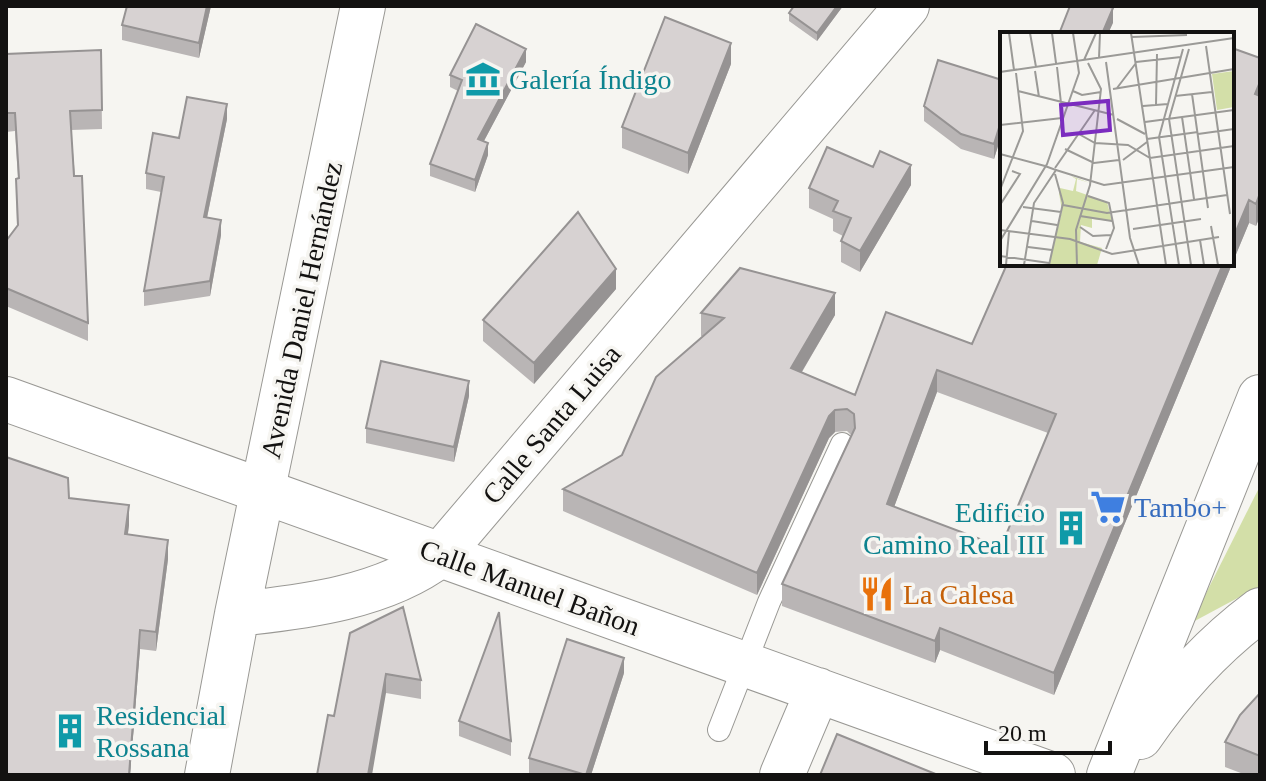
<svg xmlns="http://www.w3.org/2000/svg" width="1266" height="781" font-family="Georgia,serif">
<style>
.green{fill:#d3dfa8}
.lines{fill:none;stroke-linecap:round;stroke-linejoin:round}
.lane-casing{stroke:#999894;stroke-width:24}
.street-casing{stroke:#999894;stroke-width:46}
.secondary-casing{stroke:#999894;stroke-width:46}
.lane{stroke:#fff;stroke-width:22}
.street{stroke:#fff;stroke-width:44}
.secondary{stroke:#fff;stroke-width:44}
.wall{fill:#b9b5b5;fill-rule:evenodd}
.shaded-wall{fill:#969393}
.building{fill:#d7d2d2;stroke:#969393;stroke-width:2;fill-rule:evenodd}
.labels{text-anchor:middle;stroke-width:7;stroke-linejoin:round;paint-order:stroke}
.culture-label{font-size:28px;fill:#0d838f;stroke:#f6f5f1;text-anchor:start}
.street-label{font-size:28px;fill:#131211;stroke:#f6f5f1}
.shop-label{font-size:28px;fill:#366cbe;stroke:#f6f5f1;text-anchor:start}
.food-label{font-size:28px;fill:#c56008;stroke:#f6f5f1;text-anchor:start}
.inset-road{fill:none;stroke:#9b9a97;stroke-width:2}
.view{fill:#7b2cbf;fill-opacity:0.15;stroke:#7b2cbf;stroke-width:4}
.inset-edge{fill:none;stroke:#131211;stroke-width:4}
</style>
<rect width="100%" height="100%" fill="#f6f5f1"/>
<path class="green" d="M 1260,486 L 1260,586 L 1191,623 Z"/>
<g class="lines">
<g class="lane-casing">
<path id="lane" d="M 719,730 L 769,602 L 842,444"/>
</g>
<g class="street-casing">
<path id="street" d="M 6,399 L 1053,775
M 782,775 L 818,690"/>
</g>
<g class="secondary-casing">
<path id="secondary" d="M 237,614 C 305,607 385,597 440,555 L 907,6
M 1140,737 C 1173,689 1214,644 1260,610
M 207,775 L 237,614 L 363,6
M 1109,775 L 1260,397"/>
</g>
<use href="#lane" class="lane"/>
<use href="#street" class="street"/>
<use href="#secondary" class="secondary"/>
</g>
<path class="wall" d="M 211,6 L 199,58 L 122,40 L 122,25 Z
M 794,6 L 843,6 L 817,41 L 789,21 L 789,13 Z
M 101,50 L 102,129 L 71,130 L 88,323 L 88,341 L 6,306 L 6,241 L 17,226 L 16,179 L 18,179 L 15,131 L 6,132 L 6,54 Z
M 1260,58 L 1260,216 L 1256,226 L 1249,223 L 1232,264 Z
M 526,62 L 484,141 L 488,155 L 475,192 L 430,176 L 430,164 L 458,91 L 450,87 L 450,75 Z
M 731,64 L 688,174 L 622,148 L 622,127 Z
M 1002,80 L 1002,133 L 994,159 L 961,149 L 924,121 L 924,106 Z
M 227,119 L 207,218 L 221,235 L 210,296 L 144,306 L 144,291 L 161,192 L 146,189 L 146,173 L 179,138 Z
M 911,185 L 860,272 L 841,262 L 841,241 L 843,236 L 833,231 L 833,219 L 809,208 L 809,188 Z
M 1007,264 L 1232,264 L 1054,695 L 940,650 L 935,663 L 782,606 L 782,584 L 851,435 L 847,431 L 835,432 L 829,438 L 757,595 L 563,511 L 563,489 L 622,455 L 703,336 L 701,336 L 701,313 L 835,315 L 802,372 L 855,395 L 972,344 ZM 937,392 L 1048,433 L 1001,547 L 894,507 Z
M 616,289 L 534,384 L 483,341 L 483,320 Z
M 469,396 L 454,462 L 366,443 L 366,428 Z
M 69,498 L 129,525 L 128,534 L 168,559 L 156,651 L 140,649 L 130,775 L 6,775 Z
M 350,633 L 421,680 L 421,699 L 386,693 L 334,716 Z
M 624,673 L 591,775 L 535,775 L 529,773 L 529,758 Z
M 1260,693 L 1260,775 L 1246,775 L 1225,767 L 1225,742 Z
M 459,721 L 511,741 L 511,756 L 459,736 Z"/>
<path class="shaded-wall" d="M 207,6 L 211,6 L 199,58 L 199,43 Z
M 837,6 L 843,6 L 817,41 L 817,33 Z
M 1113,8 L 1113,23 L 1108,34 L 1102,34 Z
M 731,43 L 731,64 L 688,174 L 688,153 Z
M 526,49 L 526,62 L 478,152 L 478,139 Z
M 1260,82 L 1260,104 L 1255,94 Z
M 227,104 L 227,119 L 204,232 L 204,217 Z
M 1002,118 L 1002,133 L 994,159 L 994,144 Z
M 488,143 L 488,155 L 475,192 L 475,180 Z
M 911,165 L 911,185 L 860,272 L 860,251 Z
M 1260,193 L 1260,216 L 1256,226 L 1256,204 Z
M 1249,200 L 1249,223 L 1232,264 L 1232,241 Z
M 221,220 L 221,235 L 210,296 L 210,281 Z
M 1223,264 L 1232,264 L 1054,695 L 1054,673 Z
M 616,269 L 616,289 L 534,384 L 534,363 Z
M 835,293 L 835,315 L 791,390 L 791,368 Z
M 937,370 L 937,392 L 887,526 L 887,504 Z
M 469,381 L 469,396 L 454,462 L 454,447 Z
M 835,410 L 835,432 L 829,438 L 757,595 L 757,573 L 829,416 Z
M 129,505 L 129,525 L 125,553 L 125,534 Z
M 168,540 L 168,559 L 156,651 L 156,632 Z
M 940,628 L 940,650 L 935,663 L 935,641 Z
M 140,630 L 140,649 L 130,775 L 129,775 Z
M 624,658 L 624,673 L 591,775 L 586,775 Z
M 386,674 L 386,693 L 372,775 L 368,775 Z"/>
<path class="building" d="M 127,6 L 207,6 L 199,43 L 122,25 Z
M 794,6 L 837,6 L 817,33 L 789,13 Z
M 1070,6 L 1108,6 L 1113,8 L 1102,34 L 1059,34 Z
M 665,17 L 731,43 L 688,153 L 622,127 Z
M 476,24 L 526,49 L 478,139 L 488,143 L 475,180 L 430,164 L 462,80 L 450,75 Z
M 1232,48 L 1260,58 L 1260,82 L 1255,94 L 1260,96 L 1260,193 L 1256,204 L 1249,200 L 1232,241 Z
M 101,50 L 102,110 L 70,111 L 74,176 L 82,176 L 88,323 L 6,288 L 6,241 L 18,225 L 16,179 L 19,178 L 15,113 L 6,113 L 6,54 Z
M 938,60 L 1002,80 L 1002,118 L 994,144 L 961,134 L 924,106 Z
M 187,97 L 227,104 L 204,217 L 221,220 L 210,281 L 144,291 L 164,177 L 146,173 L 153,133 L 179,138 Z
M 827,147 L 873,167 L 880,151 L 911,165 L 860,251 L 841,241 L 851,218 L 833,211 L 838,201 L 809,188 Z
M 578,212 L 616,269 L 534,363 L 483,320 Z
M 1007,264 L 1223,264 L 1054,673 L 940,628 L 935,641 L 782,584 L 855,428 L 854,414 L 847,409 L 835,410 L 829,416 L 757,573 L 563,489 L 622,455 L 656,377 L 724,318 L 701,313 L 740,268 L 835,293 L 791,368 L 855,395 L 886,312 L 972,344 ZM 937,370 L 1056,414 L 1001,547 L 887,504 Z
M 381,361 L 469,381 L 454,447 L 366,428 Z
M 6,457 L 68,478 L 69,498 L 129,505 L 125,534 L 168,540 L 156,632 L 140,630 L 129,775 L 6,775 Z
M 403,607 L 421,680 L 386,674 L 368,775 L 317,775 L 328,715 L 334,716 L 350,633 Z
M 499,612 L 511,741 L 459,721 Z
M 567,639 L 624,658 L 586,775 L 529,758 Z
M 1260,693 L 1260,756 L 1225,742 L 1240,715 Z
M 837,734 L 938,775 L 820,775 Z"/>
<defs>
<g id="museum-bare" transform="scale(2.76)"><path d="M0-6L6-3V-2H-6V-3ZM-5-1h2V3h-2ZM-1-1h2V3h-2ZM3-1h2V3H3ZM-6 4H6V6H-6Z" fill="#0f9aa8" stroke="#f6f5f1" stroke-width="2.5" paint-order="stroke"/></g>
<g id="supermarket-bare" transform="scale(2.76)"><path d="M-6-5.5h2.5l.6 2H6L4.5 2H-2.5L-4.4-4H-6ZM-1.5 3.2a1.3 1.3 0 1 0 .1 0ZM3 3.2a1.3 1.3 0 1 0 .1 0Z" fill="#3f7fe0" stroke="#f6f5f1" stroke-width="2.5" paint-order="stroke"/></g>
<g id="building-bare" transform="scale(2.76)"><path d="M-4-6H4V6H1V3H-1V6H-4ZM-2.5-4.3h1.7v1.8h-1.7ZM.8-4.3h1.7v1.8H.8ZM-2.5-1h1.7V.8h-1.7ZM.8-1h1.7V.8H.8Z" fill="#0f9aa8" stroke="#f6f5f1" stroke-width="2.5" paint-order="stroke"/></g>
<g id="restaurant-bare" transform="scale(2.76)"><path d="M-5-6h1v4h1v-4h1v4h1v-4h1v5L-1.5 .5V6h-2V.5L-5-1ZM5-6V6H3V1.5H1.5Q1.5-4 5-6Z" fill="#e8710a" stroke="#f6f5f1" stroke-width="2.5" paint-order="stroke"/></g>
</defs>
<g fill-rule="evenodd">
<use href="#museum-bare" x="483" y="79"/>
<use href="#supermarket-bare" x="1108" y="507"/>
<use href="#building-bare" x="1071" y="528"/>
<use href="#restaurant-bare" x="877" y="594"/>
<use href="#building-bare" x="70" y="731"/>
</g>
<g class="labels">
<g class="culture-label">
<text x="509" y="89">Galería Índigo</text>
<text x="1045" y="522" text-anchor="end">Edificio<tspan x="1045" dy="32">Camino Real III</tspan></text>
<text x="96" y="725">Residencial<tspan x="96" dy="32">Rossana</tspan></text>
</g>
<g class="street-label">
<text transform="translate(301 310) rotate(-78)" y="10">Avenida Daniel Hernández</text>
<text transform="translate(551 424) rotate(-50)" y="10">Calle Santa Luisa</text>
<text transform="translate(530 587) rotate(20)" y="10">Calle Manuel Bañon</text>
</g>
<g class="shop-label">
<text x="1134" y="517">Tambo+</text>
</g>
<g class="food-label">
<text x="903" y="604">La Calesa</text>
</g>
</g>
<g transform="translate(1000 32)">
<rect width="234" height="234" fill="#f6f5f1"/>
<path d="M 234,39 L 234,75 L 217,78 L 212,42 ZM 71,144 L 90,151 L 77,147 L 76,159 L 107,170 L 112,189 L 92,187 L 92,196 L 81,193 L 80,210 L 102,216 L 97,233 L 49,233 L 62,179 L 59,161 L 60,156 L 73,159 L 76,147 Z" fill="#d3dfa8"/>
<path class="inset-road" d="M 9,1 L 14,38M 30,1 L 36,35M 52,1 L 56,31M 131,1 L 166,233M 132,5 L 187,3M 206,14 L 230,182M 189,17 L 169,87 L 191,233M 99,26 L 100,1M 84,28 L 96,1M 106,30 L 130,206 L 139,233M 136,30 L 181,25M 57,35 L 61,71M 35,39 L 39,65M 0,40 L 234,6M 117,56 L 136,31M 113,57 L 234,37M 18,59 L 114,83M 73,59 L 82,63 L 101,60M 192,62 L 208,176M 175,64 L 212,60M 156,73 L 157,22M 143,74 L 168,72M 182,85 L 194,167M 117,87 L 145,102M 145,90 L 234,78M 0,93 L 62,86M 77,101 L 95,111 L 128,113 L 150,126 L 234,114M 198,102 L 234,97M 147,107 L 198,100M 65,117 L 94,131 L 119,128M 0,122 L 45,134M 123,128 L 147,110M 55,136 L 95,78M 56,138 L 104,153 L 234,135M 0,158 L 23,99 L 16,41M 88,164 L 109,171 L 114,196 L 106,217M 0,173 L 20,142 L 12,139M 63,173 L 107,181 L 227,163M 23,175 L 61,180M 80,184 L 112,189M 32,189 L 57,193M 211,194 L 218,233M 80,195 L 93,204 L 111,203M 133,197 L 201,187M 0,198 L 70,207 L 112,222 L 219,205M 200,208 L 204,233M 0,209 L 47,132 L 79,41 L 73,1M 28,215 L 52,218M 0,224 L 49,231M 6,233 L 9,200M 24,233 L 34,171 L 56,138 L 45,134M 49,233 L 63,171 L 55,142M 77,233 L 76,198 L 90,153 L 101,57 L 88,31M 179,233 L 159,105 L 183,17"/>
<path class="view" d="M 108,69 L 110,98 L 63,103 L 61,73 Z"/>
<rect width="234" height="234" class="inset-edge"/>
</g>
<rect width="1266" height="781" fill="none" stroke="#131211" stroke-width="16"/>
<path d="M986 741v12h124v-12" fill="none" stroke="#131211" stroke-width="4"/>
<text x="998" y="741" font-size="24" fill="#131211" stroke="#f6f5f1" stroke-width="6" paint-order="stroke">20 m</text>
</svg>
